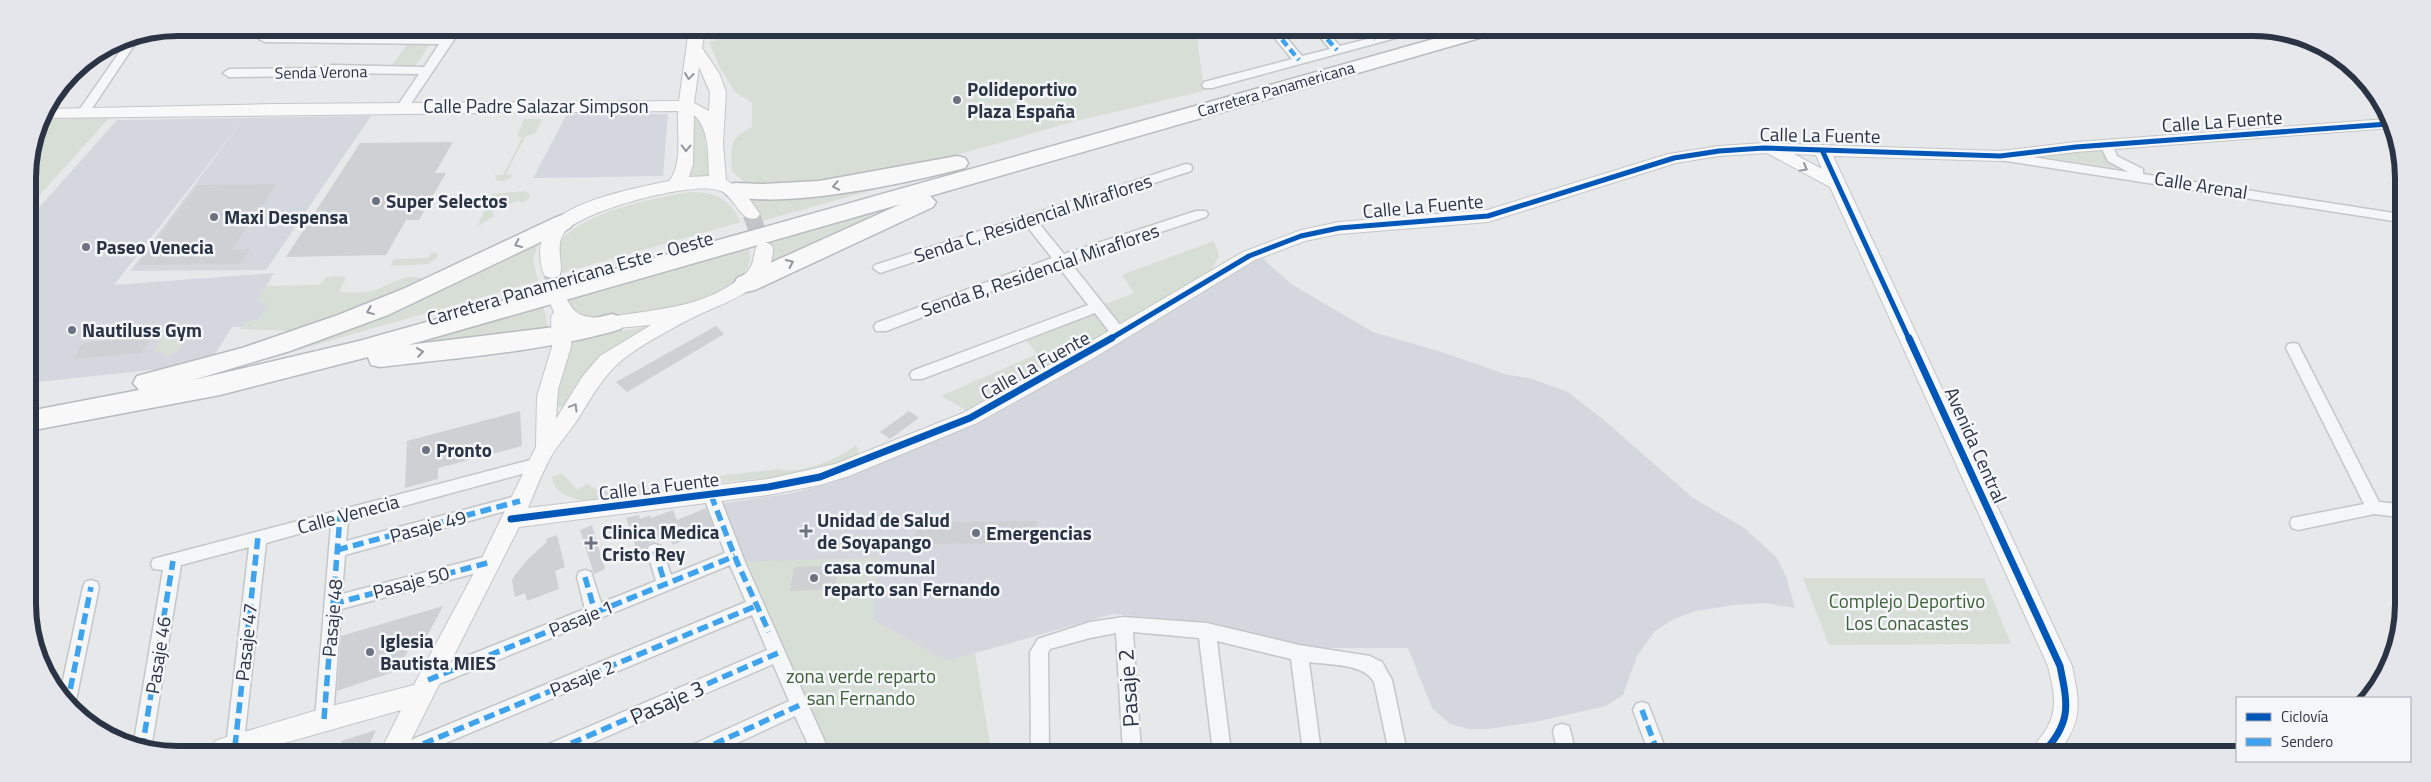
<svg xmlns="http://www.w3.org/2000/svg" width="2431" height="782" font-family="'Titillium Web',sans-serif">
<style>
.built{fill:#d4d7dd}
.green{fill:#d6ded6}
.building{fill:#ced0d3}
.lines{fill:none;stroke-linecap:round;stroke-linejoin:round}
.secondary-tunnel{stroke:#c1c4c9;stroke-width:17;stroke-dasharray:17 8;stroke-linecap:butt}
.street-casing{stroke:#c4c6c8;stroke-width:3}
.secondary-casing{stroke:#c4c6c8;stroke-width:2}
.highway-casing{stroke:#b8bbbf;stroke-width:3}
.street{fill:#f5f6f7;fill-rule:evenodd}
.secondary{fill:#f8f8f8;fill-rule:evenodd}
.highway{fill:#f8f8f8;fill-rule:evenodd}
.quiet-far1{stroke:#3ea3ec;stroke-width:4.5;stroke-dasharray:8 4.5;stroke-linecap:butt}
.quiet{stroke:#3ea3ec;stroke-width:5.5;stroke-dasharray:11 5.5;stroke-linecap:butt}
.cycleway-far1-casing{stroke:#f4f6f9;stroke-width:8}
.cycleway-casing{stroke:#f4f6f9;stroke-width:10}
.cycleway-far1{stroke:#0057b8;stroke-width:5}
.cycleway{stroke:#0057b8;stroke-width:7}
.oneway{stroke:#92969e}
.poi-dot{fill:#6c737f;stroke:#f4f6f9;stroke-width:2}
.labels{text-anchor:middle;stroke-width:5;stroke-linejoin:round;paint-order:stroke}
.far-street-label{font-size:16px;fill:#2b3445;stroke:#f4f6f9}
.poi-label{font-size:19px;font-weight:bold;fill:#2b3445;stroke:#f4f6f9;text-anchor:start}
.street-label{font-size:19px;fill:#2b3445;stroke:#f4f6f9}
.park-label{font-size:19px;fill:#3f6138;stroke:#f4f6f9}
.near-street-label{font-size:22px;fill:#2b3445;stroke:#f4f6f9}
.rim{fill:none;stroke:#2b3445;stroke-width:6}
</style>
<rect width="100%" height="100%" fill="#e6e8ea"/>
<path class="built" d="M 567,114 L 668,114 L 663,176 L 533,178 Z
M 371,116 L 266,270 L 130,271 L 243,120 L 114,285 L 274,273 L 258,300 L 270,303 L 259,320 L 250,321 L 241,327 L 232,327 L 211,361 L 187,366 L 29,383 L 28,220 L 117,120 Z
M 1259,255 L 1291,284 L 1373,332 L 1445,353 L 1508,375 L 1529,378 L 1568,392 L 1605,421 L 1693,498 L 1743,527 L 1760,542 L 1777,558 L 1786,576 L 1795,608 L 1764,603 L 1734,605 L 1696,611 L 1674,619 L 1655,631 L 1637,656 L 1623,695 L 1606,706 L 1535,722 L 1488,729 L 1469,729 L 1450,724 L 1432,708 L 1408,648 L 1307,648 L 1214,623 L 1113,614 L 947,661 L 873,620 L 737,562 L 720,504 L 793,493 L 831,483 L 892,459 L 893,455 Z"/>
<path class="green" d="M 714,29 L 1196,30 L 1204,91 L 1076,121 L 956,155 L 816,183 L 754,185 L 744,182 L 732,171 C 731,146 728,140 752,127 L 752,103 L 735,92 L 720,68 L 709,42 L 714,41 Z
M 408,44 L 430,44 L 414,68 L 390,67 Z
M 697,116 L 703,124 L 710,180 L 689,178 L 693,118 Z
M 110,117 L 28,208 L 28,169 L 39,120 Z
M 524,119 L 543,119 L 535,133 L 525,137 L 506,174 L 513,175 C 510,181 502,182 496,180 L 495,175 L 503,175 L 522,138 L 517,136 Z
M 2102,148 L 2105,157 L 2123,169 L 2038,156 Z
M 949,169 L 762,221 L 747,196 Z
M 524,191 L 530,194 L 530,198 L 522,203 L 519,200 L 492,212 L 494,216 L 477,227 L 492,194 Z
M 689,192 C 717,192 728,198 741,222 L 558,274 L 559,242 C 586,211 650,199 689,192 Z
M 939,194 L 902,207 L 768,268 L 774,250 L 769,240 Z
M 540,241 L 533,259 L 538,281 L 294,351 L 347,329 Z
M 1214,241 L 1219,256 L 1209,274 L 1115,326 L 1100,306 L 1134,293 L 1122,275 Z
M 748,247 C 765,293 662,309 634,314 C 623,315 610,320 599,318 C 585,317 572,311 563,299 Z
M 431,253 L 437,253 L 438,256 L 429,264 L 390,266 L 394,259 L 428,258 Z
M 342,276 L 346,278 L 339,292 C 348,292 358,293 367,292 C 387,289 400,273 421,278 L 423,282 L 310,332 L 240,329 L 246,322 L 259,320 L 269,303 L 261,303 L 258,300 L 266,286 L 319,285 L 327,277 Z
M 543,304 L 549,333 L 322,365 Z
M 1093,309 L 1109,330 L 1100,338 L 967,411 L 941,396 L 1037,354 L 1022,335 Z
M 656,325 L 567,405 L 560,407 L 554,405 L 556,390 L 574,339 Z
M 182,333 L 187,334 C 184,344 177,354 167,357 L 162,352 L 153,353 L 163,335 Z
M 856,445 L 859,452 L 858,456 L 839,463 L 779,477 L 693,485 L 677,491 L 672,486 L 672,481 L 779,469 C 801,475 838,459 856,445 Z
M 562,473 L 577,490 L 588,484 C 603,498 626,488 643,483 L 648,486 C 633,504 555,511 552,477 Z
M 880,557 L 873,620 L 947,661 L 975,653 L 991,750 L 819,751 L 737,562 Z
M 1803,578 L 1984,578 L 2011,644 L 1829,645 Z"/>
<path class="building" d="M 453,142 L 435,173 L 446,173 L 419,220 L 406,220 L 386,255 L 286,257 L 360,143 Z
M 277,184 L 231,250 L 250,249 L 240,264 L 137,265 L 198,185 Z
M 716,326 L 724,334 L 627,392 L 616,382 Z
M 152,335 L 141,353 L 73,359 L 83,343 Z
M 520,411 L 522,446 L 438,468 L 438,479 L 405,488 L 407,441 Z
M 909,411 L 919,418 L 890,439 L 880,432 Z
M 706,508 L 714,528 L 673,545 L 669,537 L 648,544 L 646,554 L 639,557 L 626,518 L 639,515 L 640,519 L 650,515 L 651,518 L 673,510 L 677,520 Z
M 1037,521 L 1036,543 L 914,544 L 918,523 Z
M 592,525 L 605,569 L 594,574 L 580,530 Z
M 557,535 L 565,567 L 555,571 L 559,589 L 527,601 L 525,593 L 515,597 L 512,580 L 515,575 L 528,559 L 547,542 L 546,539 Z
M 839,565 L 835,589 L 790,591 L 794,567 Z
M 443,606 L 422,646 L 411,646 L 396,671 L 337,691 L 341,636 Z
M 376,730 L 367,750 L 341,750 L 341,741 Z"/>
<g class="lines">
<path class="secondary-tunnel" d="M 751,214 L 764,248
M 552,272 L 558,301"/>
<g class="street-casing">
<path id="street" d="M 450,28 L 462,28 L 406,111 L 402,112 L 396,108 L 419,74 L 333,73 L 314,76 L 229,77 L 223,73 L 229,69 L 314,68 L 333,65 L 424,67 L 439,44 L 265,42 L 259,39 L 265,36 L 444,38 Z
M 1268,30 L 1280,30 L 1302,56 L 1330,49 L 1314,30 L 1325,30 L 1340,46 L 1399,31 L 1416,31 L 1414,33 L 1212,88 L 1204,88 L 1202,85 L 1204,82 L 1292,59 Z
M 141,35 L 87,116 L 79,116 L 77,113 L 130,37 Z
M 2111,140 L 2117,144 L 2114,149 L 2117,156 L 2143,169 L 2143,174 L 2400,214 L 2400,222 L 2000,160 L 1994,156 L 2000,152 L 2128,172 L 2108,161 L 2102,149 L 2107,141 Z
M 1186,164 L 1191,165 L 1192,168 L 1191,171 L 1037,221 L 1064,254 L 1196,211 L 1206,211 L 1208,214 L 1206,217 L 1070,262 L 1124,330 L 1126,334 L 1124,338 L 1114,338 L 1095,313 L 922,379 L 912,379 L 910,375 L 912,371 L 1088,305 L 1058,266 L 886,331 L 876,331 L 874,327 L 876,323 L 1052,258 L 1026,225 L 880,273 L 873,268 L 875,265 Z
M 2293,343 L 2298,344 L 2300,348 L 2379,502 L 2399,504 L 2399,517 L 2374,514 L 2298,530 L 2292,528 L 2290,523 L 2292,518 L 2364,504 L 2286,348 L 2288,344 Z
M 538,458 L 544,460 L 546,464 L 544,468 L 348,521 L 346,541 L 520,495 L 526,496 L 528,501 L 526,506 L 520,507 L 345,555 L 342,594 L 491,555 L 497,557 L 499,562 L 497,567 L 491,569 L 341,609 L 333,719 L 330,725 L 324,727 L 318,725 L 315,719 L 331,525 L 266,543 L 243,750 L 227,749 L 226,746 L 249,547 L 181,565 L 151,749 L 139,749 L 133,747 L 163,570 L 153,569 L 151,564 L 153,559 Z
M 711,489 L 717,490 L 719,495 L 745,562 L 829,751 L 811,751 L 795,716 L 720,751 L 690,751 L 692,745 L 789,701 L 773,664 L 576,750 L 547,750 L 549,744 L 767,650 L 752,615 L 429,750 L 399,750 L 401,744 L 746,602 L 730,565 L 434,686 L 428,688 L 422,686 L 419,680 L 422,674 L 585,609 L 577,577 L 579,572 L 585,570 L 591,572 L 601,603 L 656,581 L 647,551 L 649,546 L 655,544 L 661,546 L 671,575 L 725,553 L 703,495 L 705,490 Z
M 91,580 L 97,582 L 99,587 L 74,710 L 65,703 L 60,694 L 83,587 L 85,582 Z
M 1124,617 L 1207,623 L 1299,645 L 1370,656 L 1382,662 L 1392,680 L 1407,752 L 1389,752 L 1374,682 C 1363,663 1329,665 1309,662 L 1321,752 L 1303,752 L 1291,659 L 1217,641 L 1231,752 L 1213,752 L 1199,638 L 1133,632 L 1141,752 L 1123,752 L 1116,633 L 1090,638 L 1050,649 L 1048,653 L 1049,751 L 1031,751 L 1030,652 L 1038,639 L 1090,622 Z
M 1642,702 L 1648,704 L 1667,753 L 1649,753 L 1633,710 L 1636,704 Z
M 1562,724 L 1569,726 L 1576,753 L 1558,753 L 1553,732 L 1555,726 Z"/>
</g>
<g class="secondary-casing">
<path id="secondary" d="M 689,29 L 705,29 L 702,48 L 719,73 L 726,92 L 723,144 L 726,180 L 743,190 L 760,214 L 757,218 C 740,223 736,198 721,191 C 698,179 578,211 564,233 C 554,247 565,266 559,276 L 552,278 L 545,276 C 541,269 540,259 540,250 C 541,239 547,227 555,220 C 582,198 636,188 669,181 C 683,165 677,131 678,111 L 40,118 L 47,109 L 274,104 L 679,101 ZM 699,67 L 710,92 L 709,111 L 694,103 ZM 694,115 C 710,129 708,157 709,176 L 689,177 L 693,164 Z
M 2386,119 L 2390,128 L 2076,152 L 2000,161 L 1833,156 L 2072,666 C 2080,704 2083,720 2058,754 L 2030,754 C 2034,744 2042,737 2047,728 C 2059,707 2053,688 2048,666 L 1830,187 L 1767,153 L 1719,156 L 1676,163 L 1488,222 L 1339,234 L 1305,241 L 1255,260 L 1092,359 L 977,423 L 849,476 L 820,485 L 768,495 L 519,527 L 406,750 L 381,750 L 401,710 L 260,750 L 212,749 L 215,741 L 224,738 L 324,708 L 414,685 L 482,558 L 536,447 L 537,396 L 552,347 L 551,317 L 554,312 L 549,301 L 551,296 L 558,294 L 565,296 C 569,303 572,310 579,314 C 593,321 614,316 629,314 C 671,308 715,303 747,272 C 756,263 752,253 758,244 L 764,242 L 770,244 L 773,248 C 773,290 726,301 696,316 C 674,327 650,340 630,354 C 604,372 592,397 576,422 C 569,432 562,440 555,450 C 544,467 536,489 528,508 L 768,479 L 835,464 L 963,413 L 1078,349 L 1243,252 L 1301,230 L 1339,222 L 1487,210 L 1668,154 L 1719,146 L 1764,143 L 2000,151 L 2076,142 ZM 1794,154 L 1816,155 L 1822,169 ZM 572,325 L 594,330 L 651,325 L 600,356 L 582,377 L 556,419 L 558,389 L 571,347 Z"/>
</g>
<g class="highway-casing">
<path id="highway" d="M 1462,31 L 1493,31 L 1490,35 L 930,196 L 936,202 L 933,207 L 755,290 L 746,292 L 737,290 L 734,284 L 737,278 L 901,204 L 408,345 L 563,326 L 612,314 L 621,317 L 625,323 L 621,329 C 543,352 460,357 380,367 L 371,365 L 368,357 L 220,395 L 29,431 L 29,411 L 139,390 L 133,383 L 137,376 L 242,348 L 338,315 L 403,289 L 554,218 L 562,215 L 570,218 L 574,223 L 570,228 L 388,315 L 290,351 L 193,380 L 359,341 Z
M 957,156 L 965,158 L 968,163 L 965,168 C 907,183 784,210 727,195 L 724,190 L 727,185 L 735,183 L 763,184 L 819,181 Z"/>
</g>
<use href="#street" class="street"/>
<use href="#secondary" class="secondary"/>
<use href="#highway" class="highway"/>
<path class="quiet-far1" d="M 1274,30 L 1299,60
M 1319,30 L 1337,50
M 1367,30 L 1375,40"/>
<path class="quiet" d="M 711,495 L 737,562 L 769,632
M 337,550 L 520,501
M 655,551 L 665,584
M 585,577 L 595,612
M 333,604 L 491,562
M 428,680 L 735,556
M 67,705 L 91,587
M 1642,710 L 1658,753
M 324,719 L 340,516
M 235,746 L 258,537
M 142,749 L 173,561
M 408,750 L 756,606
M 556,750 L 778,653
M 699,751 L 800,705"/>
<g class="cycleway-far1-casing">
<path id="cycleway-far1" d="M 1822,150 L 1909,339
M 1110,339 L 1249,256 L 1301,236 L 1339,228 L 1488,216 L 1674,158 L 1719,151 L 1764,148 L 2000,156 L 2076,147 L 2388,124"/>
</g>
<g class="cycleway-casing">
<path id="cycleway" d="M 1909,338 L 2060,666 C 2068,705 2072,723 2042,754
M 511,519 L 768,487 L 820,477 L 970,418 L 1112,338"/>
</g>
<use href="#cycleway-far1" class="cycleway-far1"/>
<use href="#cycleway" class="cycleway"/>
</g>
<defs><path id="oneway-chevron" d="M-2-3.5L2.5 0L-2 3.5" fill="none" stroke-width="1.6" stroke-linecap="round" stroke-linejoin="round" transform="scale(1.25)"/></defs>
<g class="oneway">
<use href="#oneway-chevron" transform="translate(689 76) rotate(97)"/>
<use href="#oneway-chevron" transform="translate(686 148) rotate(91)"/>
<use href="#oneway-chevron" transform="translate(1804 168) rotate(29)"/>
<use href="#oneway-chevron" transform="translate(836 186) rotate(169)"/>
<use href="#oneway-chevron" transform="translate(518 244) rotate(155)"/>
<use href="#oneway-chevron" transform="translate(790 263) rotate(-25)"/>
<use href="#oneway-chevron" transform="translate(370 311) rotate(158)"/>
<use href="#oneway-chevron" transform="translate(420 352) rotate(-8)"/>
<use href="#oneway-chevron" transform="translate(574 407) rotate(-59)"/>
</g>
<g class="poi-dot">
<circle cx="957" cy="100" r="5"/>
<circle cx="376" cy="201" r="5"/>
<circle cx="214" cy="217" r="5"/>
<circle cx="86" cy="247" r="5"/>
<circle cx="72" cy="330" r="5"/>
<circle cx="426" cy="450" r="5"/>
<path d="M803.5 523.5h5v5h5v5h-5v5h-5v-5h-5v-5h5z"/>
<circle cx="976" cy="533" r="5"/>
<path d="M588.5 535.5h5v5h5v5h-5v5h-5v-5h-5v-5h5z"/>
<circle cx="814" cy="578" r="5"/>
<circle cx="370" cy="652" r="5"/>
</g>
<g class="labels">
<g class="far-street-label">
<text transform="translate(321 72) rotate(-1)" y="6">Senda Verona</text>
<text transform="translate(1276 89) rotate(-16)" y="6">Carretera Panamericana</text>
</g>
<g class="poi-label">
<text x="967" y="96">Polideportivo<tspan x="967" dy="22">Plaza España</tspan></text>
<text x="386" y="208">Super Selectos</text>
<text x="224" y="224">Maxi Despensa</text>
<text x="96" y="254">Paseo Venecia</text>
<text x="82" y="337">Nautiluss Gym</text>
<text x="436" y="457">Pronto</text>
<text x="817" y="527">Unidad de Salud<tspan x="817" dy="22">de Soyapango</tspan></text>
<text x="602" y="539">Clinica Medica<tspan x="602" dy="22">Cristo Rey</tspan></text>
<text x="986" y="540">Emergencias</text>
<text x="824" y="574">casa comunal<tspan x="824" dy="22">reparto san Fernando</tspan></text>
<text x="380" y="648">Iglesia<tspan x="380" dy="22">Bautista MIES</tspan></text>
</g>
<g class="street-label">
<text x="536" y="113">Calle Padre Salazar Simpson</text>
<text transform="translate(2222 121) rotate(-4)" y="7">Calle La Fuente</text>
<text transform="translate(1820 135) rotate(1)" y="7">Calle La Fuente</text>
<text transform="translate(2201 185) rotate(9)" y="7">Calle Arenal</text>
<text transform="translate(1423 206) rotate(-5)" y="7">Calle La Fuente</text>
<text transform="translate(1033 218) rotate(-18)" y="7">Senda C, Residencial Miraflores</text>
<text transform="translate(1040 270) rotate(-19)" y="7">Senda B, Residencial Miraflores</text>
<text transform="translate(570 278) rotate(-16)" y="7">Carretera Panamericana Este - Oeste</text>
<text transform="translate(1035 365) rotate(-29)" y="7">Calle La Fuente</text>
<text transform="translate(1976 445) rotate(66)" y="7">Avenida Central</text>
<text transform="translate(659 486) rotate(-7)" y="7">Calle La Fuente</text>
<text transform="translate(348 514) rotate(-15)" y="7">Calle Venecia</text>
<text transform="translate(428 526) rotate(-15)" y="7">Pasaje 49</text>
<text transform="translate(411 582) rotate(-15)" y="7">Pasaje 50</text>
<text transform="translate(332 618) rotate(-85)" y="7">Pasaje 48</text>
<text transform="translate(581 618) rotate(-22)" y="7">Pasaje 1</text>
<text transform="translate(246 642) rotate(-84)" y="7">Pasaje 47</text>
<text transform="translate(158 655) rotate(-81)" y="7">Pasaje 46</text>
<text transform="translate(582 678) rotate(-22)" y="7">Pasaje 2</text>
</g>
<g class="park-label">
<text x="1907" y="608">Complejo Deportivo<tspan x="1907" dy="22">Los Conacastes</tspan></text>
<text x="861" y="683">zona verde reparto<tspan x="861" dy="22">san Fernando</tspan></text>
</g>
<g class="near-street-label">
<text transform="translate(1128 688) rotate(-94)" y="8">Pasaje 2</text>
<text transform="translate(667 702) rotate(-24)" y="8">Pasaje 3</text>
</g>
</g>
<path d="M0 0H2431V782H0ZM178 36H2253A142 142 0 0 1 2395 178V604A142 142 0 0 1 2253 746H178A142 142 0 0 1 36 604V178A142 142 0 0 1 178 36Z" fill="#e4e6eb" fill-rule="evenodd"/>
<path class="rim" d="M178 36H2253A142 142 0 0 1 2395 178V604A142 142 0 0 1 2253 746H178A142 142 0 0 1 36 604V178A142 142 0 0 1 178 36Z"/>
<rect x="2236" y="697" width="175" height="65" fill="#f4f6f9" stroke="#a4a8b1"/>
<rect x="2246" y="713" width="25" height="8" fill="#0057b8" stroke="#a4a8b1"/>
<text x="2281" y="722" font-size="15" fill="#2b3445">Ciclovía</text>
<rect x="2246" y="738" width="25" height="8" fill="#3ea3ec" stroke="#a4a8b1"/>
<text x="2281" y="747" font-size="15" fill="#2b3445">Sendero</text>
</svg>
